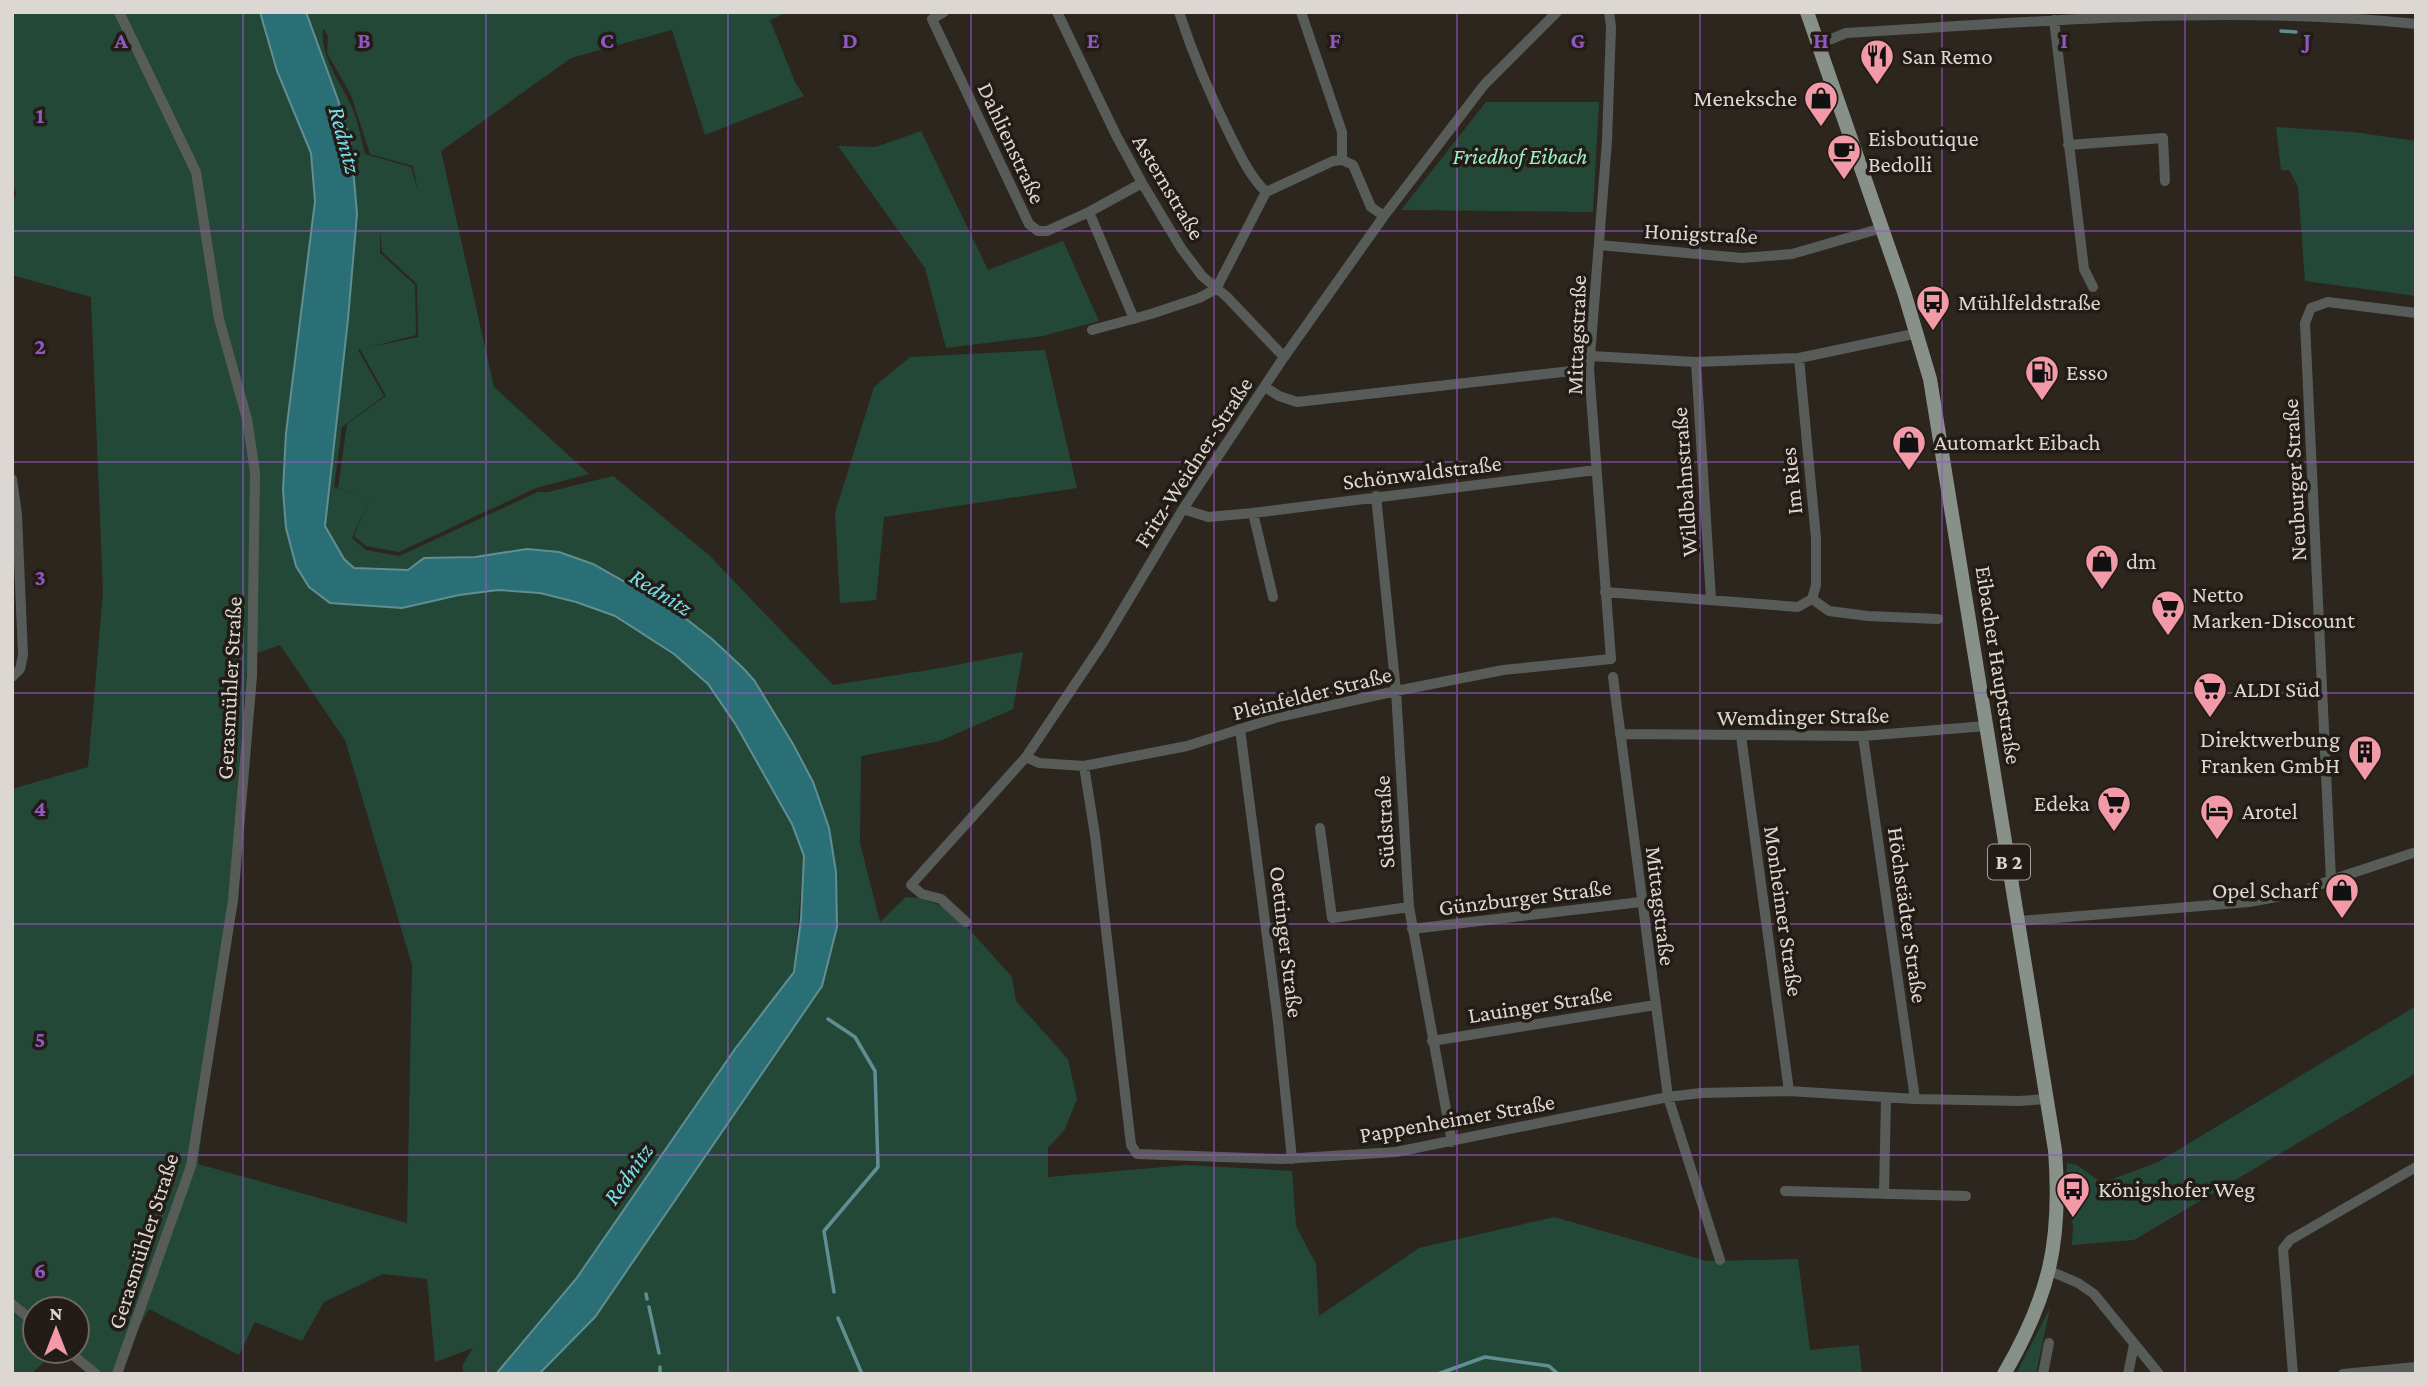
<svg xmlns="http://www.w3.org/2000/svg" width="2428" height="1386" font-family="'Crimson Pro',serif">
<style>
.green{fill:#234838;fill-rule:evenodd}
.water{fill:#2b6f76;stroke:#608e92;stroke-width:2}
.lines{fill:none;stroke-linecap:round;stroke-linejoin:round}
.stream{stroke:#608e92;stroke-width:3.5}
.minor{stroke:#585c59;stroke-width:10}
.primary{stroke:#88908a;stroke-width:14}
.grid{fill:none;stroke:#9357c4;stroke-width:2;stroke-opacity:0.55}
.labels{text-anchor:middle;stroke-width:7;stroke-linejoin:round;paint-order:stroke}
.shield{fill:#231c16;stroke:#a49f9a;stroke-width:2}
.shield-label{font-size:21px;font-weight:bold;fill:#dcd7d3}
.poi-label{font-size:23px;fill:#dcd7d3;stroke:#231c16;text-anchor:start}
.street-label{font-size:23px;fill:#dcd7d3;stroke:#231c16}
.park-label{font-size:23px;font-style:italic;fill:#9df1ca;stroke:#231c16}
.water-label{font-size:24px;font-style:italic;fill:#76dfea;stroke:#231c16}
.grid-label{font-size:23px;text-anchor:middle;font-weight:bold;fill:#9357c4;stroke:#231c16;stroke-width:7;stroke-linejoin:round;paint-order:stroke}
</style>
<rect width="100%" height="100%" fill="#2d261f"/>
<path class="green" d="M 12,12 L 260,12 L 277,71 L 311,153 L 315,201 L 286,433 L 286,528 L 296,566 L 309,587 L 330,603 L 402,608 L 459,595 L 498,590 L 540,593 L 576,602 L 615,616 L 674,654 L 708,684 L 736,725 L 792,824 L 804,856 L 794,972 L 735,1049 L 576,1279 L 524,1343 L 495,1374 L 464,1374 L 462,1366 L 473,1348 L 435,1362 L 427,1279 L 383,1274 L 324,1302 L 302,1341 L 255,1322 L 239,1355 L 149,1309 L 113,1374 L 97,1374 L 65,1351 L 77,1351 L 77,1309 L 35,1309 L 35,1351 L 56,1351 L 31,1374 L 12,1374 L 12,789 L 88,767 L 103,593 L 91,297 L 12,275 L 12,205 L 16,194 L 12,180 ZM 280,645 L 345,740 L 412,965 L 407,1223 L 198,1164 L 228,906 L 248,656 Z
M 306,12 L 788,12 L 770,20 L 795,82 L 804,96 L 705,135 L 672,30 L 571,58 L 441,151 L 494,387 L 589,474 L 536,488 L 399,552 L 366,546 L 354,536 L 370,499 L 352,538 L 366,550 L 399,556 L 538,492 L 548,492 L 613,476 L 709,555 L 833,685 L 935,669 L 1023,652 L 1013,709 L 940,741 L 861,756 L 860,843 L 880,922 L 906,897 L 918,898 L 951,909 L 1012,977 L 1016,1001 L 1068,1059 L 1077,1099 L 1065,1129 L 1048,1148 L 1048,1177 L 1187,1165 L 1292,1171 L 1296,1226 L 1316,1264 L 1319,1316 L 1419,1248 L 1554,1217 L 1707,1261 L 1798,1259 L 1810,1350 L 1859,1345 L 1862,1374 L 539,1374 L 595,1317 L 822,986 L 836,872 L 829,828 L 813,782 L 793,744 L 754,680 L 712,639 L 676,611 L 593,564 L 559,552 L 424,558 L 408,570 L 355,568 L 344,559 L 325,526 L 326,507 L 348,319 L 357,214 L 351,144 L 338,100 ZM 323,28 L 328,36 L 327,53 L 351,95 L 370,154 L 413,166 L 418,191 L 411,167 L 365,154 C 361,139 358,120 351,105 C 339,80 320,56 323,28 ZM 380,230 L 382,252 L 417,284 L 418,337 L 366,348 L 416,335 L 415,285 L 380,253 ZM 360,349 L 386,396 L 347,424 L 338,488 L 366,498 L 334,487 L 342,427 L 384,396 L 358,350 Z
M 1486,102 L 1599,102 L 1593,212 L 1401,210 Z
M 2276,127 L 2353,132 L 2416,141 L 2416,296 L 2305,281 L 2298,187 L 2289,170 L 2281,170 Z
M 921,131 L 988,270 L 1063,241 L 1099,321 L 1043,336 L 946,348 L 925,268 L 838,146 L 876,147 Z
M 1045,350 L 1077,488 L 884,517 L 876,600 L 840,603 L 835,513 L 874,387 L 910,357 Z
M 2416,1006 L 2416,1073 L 2134,1240 L 2072,1245 L 2073,1226 L 2066,1187 L 2067,1163 L 2077,1165 L 2102,1183 L 2158,1162 Z
M 2050,1308 L 2036,1374 L 2016,1374 Z"/>
<path class="water" d="M 260,12 L 306,12 L 338,100 L 351,144 L 357,214 L 348,319 L 325,526 L 344,559 L 354,568 L 408,570 L 424,558 L 475,557 L 527,549 L 559,552 L 593,564 L 676,611 L 712,639 L 743,668 L 754,680 L 793,744 L 813,782 L 829,828 L 836,872 L 837,927 L 822,986 L 595,1317 L 539,1374 L 496,1374 L 576,1279 L 735,1049 L 794,972 L 801,919 L 804,856 L 792,824 L 736,725 L 708,684 L 674,654 L 615,616 L 576,602 L 540,593 L 498,590 L 459,595 L 402,608 L 330,603 L 309,587 L 296,566 L 286,528 L 283,490 L 286,433 L 315,201 L 311,153 L 277,71 Z"/>
<g class="lines">
<path class="stream" d="M 2281,31 L 2296,32
M 828,1019 L 855,1037 L 875,1071 L 878,1167 L 824,1231 L 834,1292
M 646,1294 L 647,1299
M 649,1307 L 659,1353
M 838,1318 L 862,1374
M 660,1367 L 660,1374
M 1438,1374 L 1485,1357 L 1549,1366 L 1558,1374"/>
<path class="minor" d="M 944,12 L 932,19 L 1029,224 L 1038,231 L 1047,231 L 1089,212 L 1142,183
M 1057,12 L 1116,135 L 1142,183 L 1181,248 L 1202,276 L 1227,297 L 1284,357
M 1179,12 C 1193,55 1211,97 1231,137 C 1241,157 1250,176 1266,192
M 1301,12 L 1342,132 L 1342,160
M 2054,20 L 2084,269 L 2093,287
M 1819,44 L 1846,33 C 2036,22 2226,4 2416,24
M 2068,145 L 2163,138 L 2165,181
M 1342,160 L 1353,165 L 1371,207 L 1384,216
M 1089,212 L 1134,319
M 1599,245 L 1742,258 L 1792,254 L 1882,228
M 1092,330 L 1151,314 L 1199,298 L 1216,289 L 1266,192 L 1333,161 L 1342,160
M 1591,356 L 1696,362 L 1799,358 L 1918,333
M 1696,362 L 1711,599
M 1265,387 L 1279,396 L 1297,402 L 1589,369
M 12,479 L 17,515 L 23,655 L 20,669 L 12,677
M 1376,496 L 1396,691 L 1409,907 L 1452,1142
M 1183,509 L 1208,517 L 1253,513 L 1596,470
M 1253,513 L 1273,597
M 1605,592 L 1798,607 L 1812,599 L 1816,585 L 1816,538 L 1799,358
M 1812,599 L 1829,611 L 1868,616 L 1938,619
M 1613,677 L 1668,1097 L 1720,1260
M 1240,729 L 1278,1022 L 1292,1159
M 1620,734 L 1863,736 L 1986,726
M 1741,736 L 1789,1091
M 1863,736 L 1915,1099
M 1026,757 L 1039,763 L 1084,766 L 1187,746 L 1278,717 L 1396,691 L 1503,670 L 1611,659 L 1589,369 L 1607,141 L 1611,27 L 1609,12
M 1084,766 L 1095,835 L 1131,1145 L 1137,1154 L 1282,1159 L 1396,1152 L 1668,1097 L 1701,1093 L 1789,1091 L 1915,1099 L 2019,1101 L 2047,1099
M 1320,828 L 1332,918 L 1409,907
M 2331,880 L 2416,852
M 2019,921 L 2249,902 L 2299,893 L 2331,880 L 2305,323 L 2311,308 L 2328,302 L 2416,313
M 966,922 L 941,899 L 922,894 L 911,885 L 1026,757 L 1104,641 L 1183,509 L 1284,357 L 1384,216 L 1484,85 L 1557,12
M 1412,929 L 1641,902
M 1432,1041 L 1655,1005
M 1785,1191 L 1966,1196
M 1884,1194 L 1886,1097
M 2050,1271 L 2078,1283 L 2094,1294 L 2159,1374
M 12,1304 L 35,1323
M 68,1351 L 96,1374
M 117,1374 L 191,1166 L 233,900 L 252,676 L 255,472 L 247,419 L 219,319 L 196,172 L 119,12
M 2043,1374 L 2049,1343
M 2128,1374 L 2134,1345
M 2293,1374 L 2283,1249 L 2290,1240 L 2416,1167
M 2343,1374 L 2416,1367"/>
<path class="primary" d="M 1807,12 L 1904,292 L 1930,379 L 2055,1150 C 2062,1241 2050,1295 2004,1374"/>
</g>
<path class="grid" d="M 243,12 L 243,1374M 486,12 L 486,1374M 728,12 L 728,1374M 971,12 L 971,1374M 1214,12 L 1214,1374M 1457,12 L 1457,1374M 1700,12 L 1700,1374M 1942,12 L 1942,1374M 2185,12 L 2185,1374M 12,231 L 2416,231M 12,462 L 2416,462M 12,693 L 2416,693M 12,924 L 2416,924M 12,1155 L 2416,1155"/>
<defs>
<g id="restaurant-pin" transform="scale(1.75)"><path d="M0 17L-7.5 6A9.5 9.5 0 1 1 7.5 6Z" fill="#f39aa8" stroke="#231c16"/><path d="M-5-6h1v4h1v-4h1v4h1v-4h1v5L-1.5 .5V6h-2V.5L-5-1ZM5-6V6H3V1.5H1.5Q1.5-4 5-6Z" fill="#111"/></g>
<g id="shop-pin" transform="scale(1.75)"><path d="M0 17L-7.5 6A9.5 9.5 0 1 1 7.5 6Z" fill="#f39aa8" stroke="#231c16"/><path d="M-5-2.5h2.3a2.7 3.5 0 0 1 5.4 0H5L5.5 6h-11ZM-1.5-2.5h3a1.5 2.3 0 0 0-3 0Z" fill="#111"/></g>
<g id="cafe-pin" transform="scale(1.75)"><path d="M0 17L-7.5 6A9.5 9.5 0 1 1 7.5 6Z" fill="#f39aa8" stroke="#231c16"/><path d="M-5.5-4.5H6V0H3Q3 3.5 0 3.5H-2.5Q-5.5 3.5-5.5 0ZM3-3.2v2h1.7v-2ZM-6 4.5H4V6H-6Z" fill="#111"/></g>
<g id="bus-pin" transform="scale(1.75)"><path d="M0 17L-7.5 6A9.5 9.5 0 1 1 7.5 6Z" fill="#f39aa8" stroke="#231c16"/><path d="M-5-6H5V4H4V6H2V4H-2V6H-4V4H-5ZM-3.5-4V0h7V-4ZM-3.5 1.2v1.5H-2V1.2ZM2 1.2v1.5H3.5V1.2Z" fill="#111"/></g>
<g id="fuel-pin" transform="scale(1.75)"><path d="M0 17L-7.5 6A9.5 9.5 0 1 1 7.5 6Z" fill="#f39aa8" stroke="#231c16"/><path d="M-5.5-6h7V0h2V4h1.3V-2.5L3-4.5l.8-.8L6-3V5H2.5V1h-1V6h-7ZM-4.2-4.7v3.2H.2V-4.7Z" fill="#111"/></g>
<g id="supermarket-pin" transform="scale(1.75)"><path d="M0 17L-7.5 6A9.5 9.5 0 1 1 7.5 6Z" fill="#f39aa8" stroke="#231c16"/><path d="M-6-5.5h2.5l.6 2H6L4.5 2H-2.5L-4.4-4H-6ZM-1.5 3.2a1.3 1.3 0 1 0 .1 0ZM3 3.2a1.3 1.3 0 1 0 .1 0Z" fill="#111"/></g>
<g id="building-pin" transform="scale(1.75)"><path d="M0 17L-7.5 6A9.5 9.5 0 1 1 7.5 6Z" fill="#f39aa8" stroke="#231c16"/><path d="M-4-6H4V6H1V3H-1V6H-4ZM-2.5-4.3h1.7v1.8h-1.7ZM.8-4.3h1.7v1.8H.8ZM-2.5-1h1.7V.8h-1.7ZM.8-1h1.7V.8H.8Z" fill="#111"/></g>
<g id="hotel-pin" transform="scale(1.75)"><path d="M0 17L-7.5 6A9.5 9.5 0 1 1 7.5 6Z" fill="#f39aa8" stroke="#231c16"/><path d="M-6-4.5h1.5V1H6V5H4.5V3h-9V5H-6ZM-4 0a1.8 1.8 0 1 1 3.6 0ZM.5 0V-2.5h3Q6-2.5 6 0Z" fill="#111"/></g>
</defs>
<g fill-rule="evenodd">
<use href="#restaurant-pin" x="1877" y="56"/>
<use href="#shop-pin" x="1821" y="98"/>
<use href="#cafe-pin" x="1844" y="151"/>
<use href="#bus-pin" x="1933" y="302"/>
<use href="#fuel-pin" x="2042" y="372"/>
<use href="#shop-pin" x="1909" y="442"/>
<use href="#shop-pin" x="2102" y="561"/>
<use href="#supermarket-pin" x="2168" y="607"/>
<use href="#supermarket-pin" x="2210" y="689"/>
<use href="#building-pin" x="2365" y="752"/>
<use href="#supermarket-pin" x="2114" y="803"/>
<use href="#hotel-pin" x="2217" y="811"/>
<use href="#shop-pin" x="2342" y="890"/>
<use href="#bus-pin" x="2073" y="1189"/>
</g>
<g class="labels">
<rect class="shield" x="1988" y="844.5" width="42" height="35" rx="5"/>
<g class="shield-label">
<text x="2009" y="869">B 2</text>
</g>
<g class="poi-label">
<text x="1902" y="64">San Remo</text>
<text x="1797" y="106" text-anchor="end">Meneksche</text>
<text x="1868" y="146">Eisboutique<tspan x="1868" dy="26">Bedolli</tspan></text>
<text x="1958" y="310">Mühlfeldstraße</text>
<text x="2066" y="380">Esso</text>
<text x="1934" y="450">Automarkt Eibach</text>
<text x="2126" y="569">dm</text>
<text x="2192" y="602">Netto<tspan x="2192" dy="26">Marken-Discount</tspan></text>
<text x="2234" y="697">ALDI Süd</text>
<text x="2340" y="747" text-anchor="end">Direktwerbung<tspan x="2340" dy="26">Franken GmbH</tspan></text>
<text x="2090" y="811" text-anchor="end">Edeka</text>
<text x="2242" y="819">Arotel</text>
<text x="2318" y="898" text-anchor="end">Opel Scharf</text>
<text x="2098" y="1197">Königshofer Weg</text>
</g>
<g class="street-label">
<text transform="translate(1012 143) rotate(65)" y="8">Dahlienstraße</text>
<text transform="translate(1169 187) rotate(59)" y="8">Asternstraße</text>
<text transform="translate(1701 233) rotate(3)" y="8">Honigstraße</text>
<text transform="translate(1576 335) rotate(-88)" y="8">Mittagstraße</text>
<text transform="translate(1193 462) rotate(-57)" y="8">Fritz-Weidner-Straße</text>
<text transform="translate(1422 472) rotate(-7)" y="8">Schönwaldstraße</text>
<text transform="translate(2294 480) rotate(-93)" y="8">Neuburger Straße</text>
<text transform="translate(1791 481) rotate(-96)" y="8">Im Ries</text>
<text transform="translate(1684 482) rotate(-94)" y="8">Wildbahnstraße</text>
<text transform="translate(1999 665) rotate(81)" y="8">Eibacher Hauptstraße</text>
<text transform="translate(229 688) rotate(-87)" y="8">Gerasmühler Straße</text>
<text transform="translate(1312 693) rotate(-14)" y="8">Pleinfelder Straße</text>
<text transform="translate(1803 716) rotate(-1)" y="8">Wemdinger Straße</text>
<text transform="translate(1384 822) rotate(-93)" y="8">Südstraße</text>
<text transform="translate(1525 897) rotate(-7)" y="8">Günzburger Straße</text>
<text transform="translate(1661 906) rotate(83)" y="8">Mittagstraße</text>
<text transform="translate(1784 911) rotate(82)" y="8">Monheimer Straße</text>
<text transform="translate(1908 915) rotate(82)" y="8">Höchstädter Straße</text>
<text transform="translate(1287 942) rotate(83)" y="8">Oettinger Straße</text>
<text transform="translate(1540 1004) rotate(-9)" y="8">Lauinger Straße</text>
<text transform="translate(1457 1118) rotate(-10)" y="8">Pappenheimer Straße</text>
<text transform="translate(143 1241) rotate(-72)" y="8">Gerasmühler Straße</text>
</g>
<g class="park-label">
<text x="1520" y="164">Friedhof Eibach</text>
</g>
<g class="water-label">
<text transform="translate(345 140) rotate(75)" y="8">Rednitz</text>
<text transform="translate(661 592) rotate(32)" y="8">Rednitz</text>
<text transform="translate(628 1174) rotate(-55)" y="8">Rednitz</text>
</g>
</g>
<g class="grid-label">
<text x="121" y="48">A</text>
<text x="364" y="48">B</text>
<text x="607" y="48">C</text>
<text x="850" y="48">D</text>
<text x="1093" y="48">E</text>
<text x="1335" y="48">F</text>
<text x="1578" y="48">G</text>
<text x="1821" y="48">H</text>
<text x="2064" y="48">I</text>
<text x="2307" y="48">J</text>
<text x="40" y="123">1</text>
<text x="40" y="354">2</text>
<text x="40" y="585">3</text>
<text x="40" y="816">4</text>
<text x="40" y="1047">5</text>
<text x="40" y="1278">6</text>
</g>
<rect width="2428" height="1386" fill="none" stroke="#dcd7d3" stroke-width="28"/>
<g transform="translate(56 1330)"><circle r="33" fill="#231c16" stroke="#6d6762" stroke-width="2"/>
<path d="M0-5L12 26L0 18L-12 26Z" fill="#f39aa8"/>
<text y="-10" font-size="19" font-weight="bold" text-anchor="middle" fill="#dcd7d3">N</text>
</g>
</svg>
